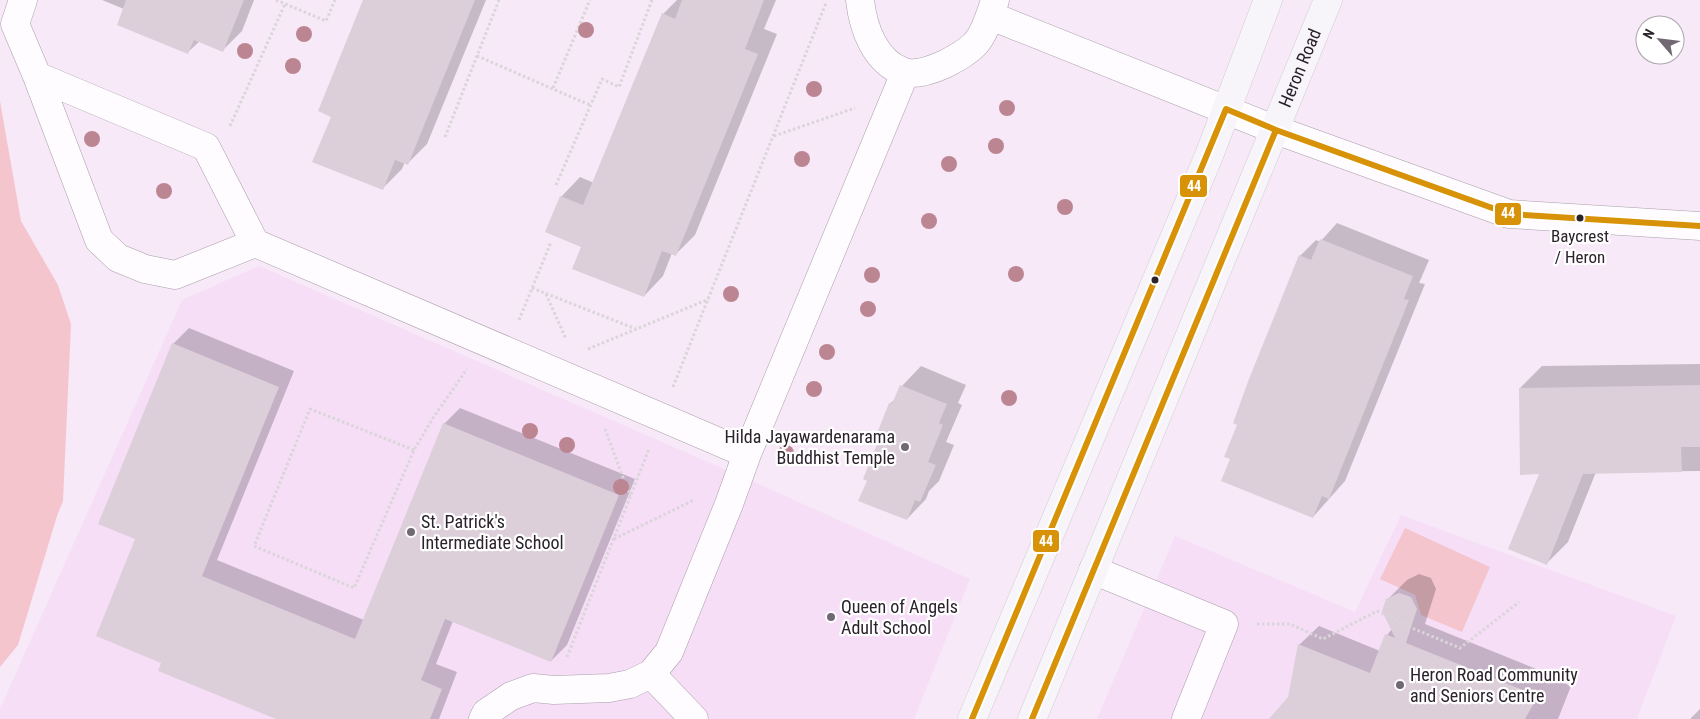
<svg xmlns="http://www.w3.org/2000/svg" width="1700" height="719" font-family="'Roboto Condensed',sans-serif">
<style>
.built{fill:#f6def7}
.green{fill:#f5c5ce}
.shadow{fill:#0003}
.building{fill:#dccfd9}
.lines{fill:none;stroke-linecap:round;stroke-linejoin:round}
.minor-casing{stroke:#a99eaa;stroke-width:29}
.major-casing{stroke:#d1cbd2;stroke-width:29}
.path{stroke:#d9d5d9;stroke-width:3;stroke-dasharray:2.5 2.5;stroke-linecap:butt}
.minor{stroke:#fefcfe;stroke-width:28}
.major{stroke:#f8f5fa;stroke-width:28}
.bus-1-casing{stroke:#fff;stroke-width:10}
.bus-1{stroke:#d89207;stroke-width:6}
.tree{fill:#bc8592}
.bus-dot{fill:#2b222c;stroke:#fff;stroke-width:2}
.poi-dot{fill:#726873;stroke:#fff;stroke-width:2}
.labels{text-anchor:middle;stroke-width:4.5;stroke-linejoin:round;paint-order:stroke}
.bus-label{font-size:17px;fill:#2b222c;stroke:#fff}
.street-label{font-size:18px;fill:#2b222c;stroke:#fff}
.poi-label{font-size:18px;fill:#2b222c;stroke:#fff;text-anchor:start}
.line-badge{stroke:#fff;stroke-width:2}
.badge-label{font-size:14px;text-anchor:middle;font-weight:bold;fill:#fff}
</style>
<rect width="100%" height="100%" fill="#f7e9f8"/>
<path class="built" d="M 259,266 L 763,486 L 970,579 L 914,719 L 0,719 L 0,709 L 182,300 Z
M 1401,515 L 1676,616 L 1637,719 L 1097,719 L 1175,536 L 1355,612 Z"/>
<path class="green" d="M 0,101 L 21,221 L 58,285 L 71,324 L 63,501 L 57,516 L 18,645 L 0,667 Z
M 1405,528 L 1490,567 L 1462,632 L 1421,615 L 1415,595 L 1380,579 Z"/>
<path class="shadow" d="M 102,0 L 254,0 L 242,31 L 223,50 L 200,41 L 188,52 L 124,9 Z
M 364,0 L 486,0 L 427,144 L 408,163 L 405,162 L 402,169 L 382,189 L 332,116 Z
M 677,0 L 776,0 L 764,29 L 777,34 L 695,235 L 675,255 L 672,253 L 663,276 L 644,296 L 582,246 L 561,197 L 580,177 L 594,183 L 663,14 Z
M 1337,223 L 1429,260 L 1419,283 L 1425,284 L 1345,481 L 1313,517 L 1232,458 L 1300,256 L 1316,240 L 1320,242 Z
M 189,328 L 294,371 L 217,560 L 364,620 L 444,424 L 460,408 L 635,479 L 567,645 L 551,661 L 453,621 L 436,664 L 457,672 L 439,719 L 279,719 L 163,662 L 137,538 L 173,344 Z
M 1700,364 L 1700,471 L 1596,472 L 1568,542 L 1547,563 L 1541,473 L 1520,388 L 1542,366 Z
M 921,366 L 966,385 L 958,403 L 962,405 L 946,442 L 954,445 L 939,481 L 929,491 L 926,499 L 907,519 L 868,480 L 884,432 L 890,404 L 896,398 L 902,386 Z
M 1419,574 L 1431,578 L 1436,589 L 1425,624 L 1556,677 L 1554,679 L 1571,686 L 1558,719 L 1276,719 L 1289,697 L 1299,645 L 1319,626 L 1380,651 L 1387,635 L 1392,629 L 1388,599 L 1407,580 Z
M 1700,709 L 1700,719 L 1690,719 Z"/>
<path class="building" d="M 126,0 L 244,0 L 223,52 L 194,40 L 188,54 L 117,25 Z
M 363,0 L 475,0 L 408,165 L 395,160 L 383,190 L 312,162 L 331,117 L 318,111 Z
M 682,0 L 764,0 L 745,49 L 758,54 L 676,256 L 662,251 L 644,297 L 572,269 L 581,247 L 545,232 L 560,196 L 583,205 L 662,13 L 675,19 Z
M 1320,239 L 1413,276 L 1404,299 L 1409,300 L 1329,499 L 1322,496 L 1313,518 L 1221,481 L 1230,459 L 1224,457 L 1237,425 L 1233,423 L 1249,379 L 1299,255 L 1311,260 Z
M 172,343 L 279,387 L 202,576 L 355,639 L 443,423 L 619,495 L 551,662 L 445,619 L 421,680 L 442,689 L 430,719 L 276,719 L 158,671 L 161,663 L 96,636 L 135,539 L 98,524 Z
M 900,385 L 947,404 L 939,423 L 943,425 L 928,462 L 936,465 L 920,502 L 915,500 L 907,520 L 858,501 L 867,481 L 863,479 L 882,432 L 878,431 L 889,403 L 892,404 Z
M 1700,385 L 1700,447 L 1681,447 L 1682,472 L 1583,474 L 1547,565 L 1508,549 L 1539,474 L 1520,475 L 1519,388 Z
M 1399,593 L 1411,597 L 1417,609 L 1406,643 L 1538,696 L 1525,719 L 1269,719 L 1288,697 L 1298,644 L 1370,673 L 1385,634 L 1395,638 L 1382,611 L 1386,599 Z"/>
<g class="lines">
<g class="minor-casing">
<path id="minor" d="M 23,0 L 15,24 L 37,76 L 99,240 L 118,258 L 145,269 L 175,275 L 255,243
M 860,0 C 863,28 875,62 904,72 C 916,76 934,69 945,64 C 955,59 966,53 974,45 C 984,36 991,13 995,0
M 991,16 L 1276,130 L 1509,214 L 1700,226
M 37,76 L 206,147 L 255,243 L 747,454
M 1093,570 L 1224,624 L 1186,719
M 651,674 L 694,719
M 483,719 L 486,713 L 511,696 L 533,688 L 554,690 L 609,688 L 630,684 L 651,674 L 669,652 L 729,504 L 747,454 L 905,73"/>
</g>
<g class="major-casing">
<g id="major">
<path d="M 972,719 L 1210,153 L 1268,0"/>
<path id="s1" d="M 1032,719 L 1328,0"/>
</g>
</g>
<path class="path" d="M 276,0 L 326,21 L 335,0
M 477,56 L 590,105
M 553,88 L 590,0
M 230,126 L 285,4
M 774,136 L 855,108
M 445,137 L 499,0
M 556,185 L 602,79 L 619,87 L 652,0
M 532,288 L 636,329
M 546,294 L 566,339
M 519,320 L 551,242
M 588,349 L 709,299
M 673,387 L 826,3
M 605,429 L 630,496
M 414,450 L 310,409 L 254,546 L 354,588 L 414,450 L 433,418 L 467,369
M 614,539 L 694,500
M 1257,624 L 1290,624 L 1323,639 L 1377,611 L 1412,628 L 1460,648 L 1519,602
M 567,657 L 649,449"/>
<use href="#minor" class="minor"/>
<use href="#major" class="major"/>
<g class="bus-1-casing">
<path id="bus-1" d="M 972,719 L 1226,109 L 1276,130 L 1509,214 L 1700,226
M 1032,719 L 1276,130"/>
</g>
<use href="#bus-1" class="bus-1"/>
</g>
<g class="tree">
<circle cx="586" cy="30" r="8"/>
<circle cx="304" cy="34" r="8"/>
<circle cx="245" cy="51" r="8"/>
<circle cx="293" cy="66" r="8"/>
<circle cx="814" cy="89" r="8"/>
<circle cx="1007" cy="108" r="8"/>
<circle cx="92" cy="139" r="8"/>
<circle cx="996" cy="146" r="8"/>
<circle cx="802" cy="159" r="8"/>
<circle cx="949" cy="164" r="8"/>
<circle cx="164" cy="191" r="8"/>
<circle cx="1065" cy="207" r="8"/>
<circle cx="929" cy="221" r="8"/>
<circle cx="1016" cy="274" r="8"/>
<circle cx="872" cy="275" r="8"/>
<circle cx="731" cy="294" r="8"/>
<circle cx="868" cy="309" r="8"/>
<circle cx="827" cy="352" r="8"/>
<circle cx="814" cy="389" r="8"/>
<circle cx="1009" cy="398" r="8"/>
<circle cx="530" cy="431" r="8"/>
<circle cx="567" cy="445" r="8"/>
<circle cx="786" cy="453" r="8"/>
<circle cx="621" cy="487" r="8"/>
</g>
<g class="bus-dot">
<circle cx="1580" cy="218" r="4.5"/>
<circle cx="1155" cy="280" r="4.5"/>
</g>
<g class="poi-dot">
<circle cx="905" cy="447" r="5"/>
<circle cx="411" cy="532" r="5"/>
<circle cx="831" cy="617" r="5"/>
<circle cx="1400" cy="685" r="5"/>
</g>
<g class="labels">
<g class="bus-label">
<text x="1580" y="242">Baycrest<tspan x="1580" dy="21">/ Heron</tspan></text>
</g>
<g class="street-label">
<text dy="6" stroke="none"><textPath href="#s1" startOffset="704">Heron Road</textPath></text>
</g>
<g class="poi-label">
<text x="895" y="443" text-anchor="end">Hilda Jayawardenarama<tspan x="895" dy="21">Buddhist Temple</tspan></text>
<text x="421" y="528">St. Patrick's<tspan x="421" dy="21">Intermediate School</tspan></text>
<text x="841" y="613">Queen of Angels<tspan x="841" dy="21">Adult School</tspan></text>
<text x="1410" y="681">Heron Road Community<tspan x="1410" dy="21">and Seniors Centre</tspan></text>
</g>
</g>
<g class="line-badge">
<rect x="1179" y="174" width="29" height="24" rx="5" fill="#d89207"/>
<rect x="1494" y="202" width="28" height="24" rx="5" fill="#d89207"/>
<rect x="1032" y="529" width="28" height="24" rx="5" fill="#d89207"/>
</g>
<g class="badge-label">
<text x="1194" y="191">44</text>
<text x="1508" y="218">44</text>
<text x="1046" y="546">44</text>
</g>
<g transform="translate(1660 40) rotate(298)"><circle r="24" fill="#ffffff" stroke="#aaa7ab"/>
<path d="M0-4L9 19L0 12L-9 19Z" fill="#726873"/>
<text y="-8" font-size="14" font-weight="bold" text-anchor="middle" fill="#2b222c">N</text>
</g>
</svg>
